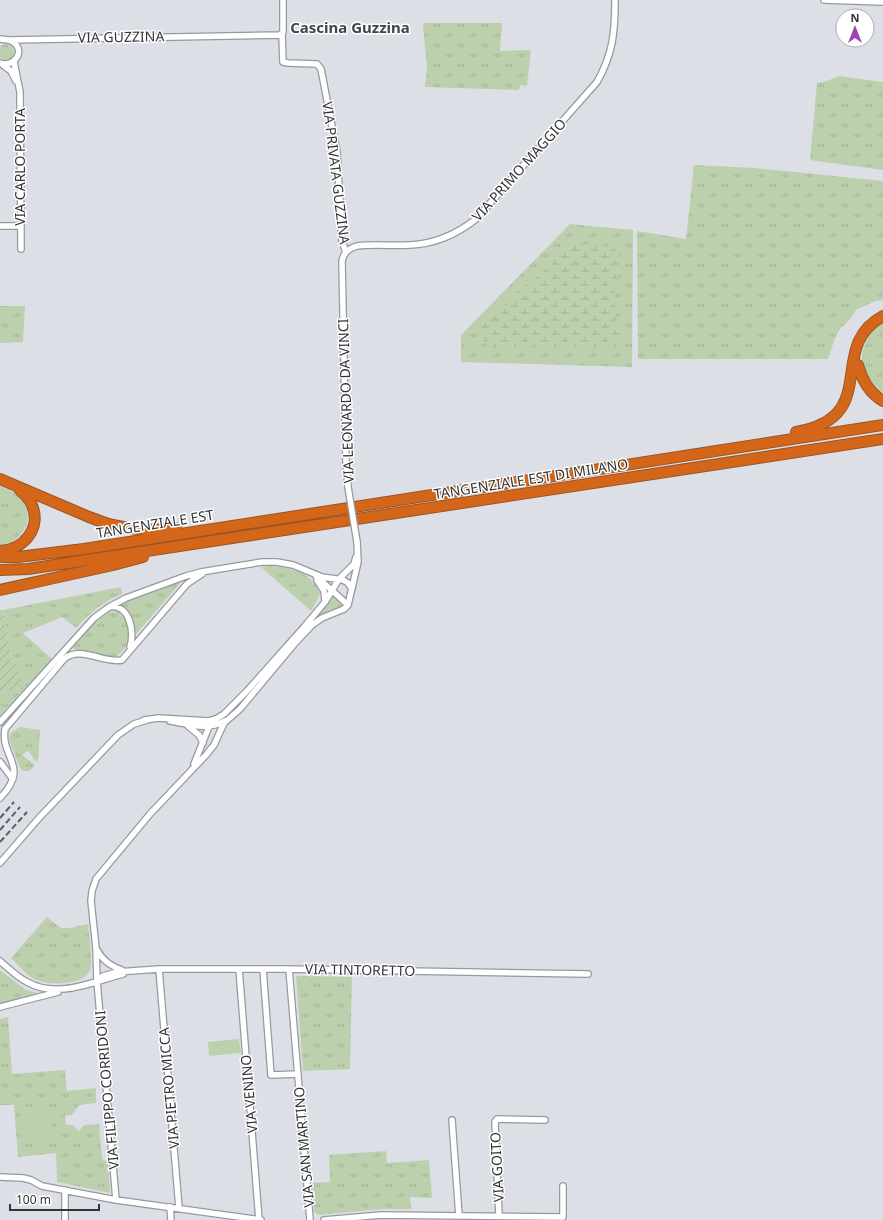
<svg xmlns="http://www.w3.org/2000/svg" width="883" height="1220" font-family="'Noto Sans',sans-serif">
<style>
.grass{fill:url(#grass-tufts)}
.wetland{fill:url(#wetland-marsh)}
.garden{fill:url(#garden-furrows)}
.pitch{fill:#bcd0ad}
.lines{fill:none;stroke-linecap:round;stroke-linejoin:round}
.street-casing{stroke:#96999f;stroke-width:8}
.highway-casing{stroke:#9c5424;stroke-width:12}
.street{stroke:#fff;stroke-width:5.5}
.highway{stroke:#d4661a;stroke-width:10}
.rail{stroke:#5d5e61;stroke-width:2;stroke-dasharray:6 3;stroke-linecap:butt}
.street-bridge-casing{stroke:#96999f;stroke-width:8;stroke-linecap:butt}
.street-bridge{stroke:#fff;stroke-width:5.5}
.labels{text-anchor:middle;stroke-width:3;stroke-linejoin:round;paint-order:stroke}
.street-label{font-size:14px;fill:#333436;stroke:#fff}
.neighbourhood-label{font-size:15px;font-weight:bold;fill:#414449;stroke:#fff}
</style>
<defs>
<pattern id="grass-tufts" width="24" height="20" patternUnits="userSpaceOnUse"><rect width="24" height="20" fill="#bcd0ad"/><path d="M3 7l-1-3M5 7V3M7 7l1-3M15 17l-1-3M17 17v-4M19 17l1-3" fill="none" stroke="#a2b395"/></pattern>
<pattern id="wetland-marsh" width="20" height="14" patternUnits="userSpaceOnUse"><rect width="20" height="14" fill="#bcd0ad"/><path d="M1 5h8M5 5V1M11 12h8M15 12V8" fill="none" stroke="#a2b395"/></pattern>
<pattern id="garden-furrows" width="10" height="10" patternUnits="userSpaceOnUse"><rect width="10" height="10" fill="#bcd0ad"/><path d="M-1 1l2-2M0 10L10 0M9 11l2-2" fill="none" stroke="#a2b395"/></pattern>
</defs>
<rect width="100%" height="100%" fill="#dcdfe6"/>
<path class="grass" d="M 425,23 L 502,23 L 500,51 L 531,50 L 527,86 L 520,85 L 519,90 L 425,87 L 427,68 L 423,25 Z
M-2 52a8 8 0 1 1 16 0a8 8 0 1 1-16 0Z
M 839,76 L 883,82 L 883,170 L 810,160 L 817,83 L 827,81 Z
M 694,165 L 754,168 L 883,181 L 883,300 L 875,301 L 856,310 L 851,318 L 840,329 L 835,338 L 828,359 L 638,359 L 637,231 L 686,239 Z
M 570,224 L 633,230 L 632,367 L 461,362 L 461,335 Z
M 0,306 L 25,306 L 23,342 L 0,343 Z
M 883,321 L 883,393 C 879,390 873,388 870,384 C 854,363 863,336 883,321 Z
M 0,486 L 23,497 C 30,514 31,525 17,538 C 13,542 6,545 0,546 Z
M 269,566 C 291,567 312,572 320,594 L 311,611 L 261,567 Z
M 183,580 L 136,634 L 129,612 L 119,603 Z
M 121,587 L 122,594 C 103,601 90,613 76,628 L 62,617 L 23,633 L 52,659 L 0,715 L 0,692 L 23,689 L 12,663 L 3,610 Z
M 333,595 L 343,607 L 330,610 L 317,618 L 316,616 Z
M 110,612 L 118,612 C 121,615 125,618 126,622 C 133,635 127,654 112,657 C 103,658 86,653 77,652 L 73,648 C 78,634 98,620 110,612 Z
M 20,727 L 40,730 L 38,762 L 32,758 L 33,757 L 28,751 L 22,755 L 35,765 C 32,769 29,772 24,771 L 21,770 L 10,743 L 9,736 L 12,732 Z
M 47,917 L 61,928 L 70,928 L 88,924 C 89,935 93,961 90,970 C 83,987 43,986 31,977 C 24,972 17,964 11,958 Z
M 0,970 L 26,990 L 38,993 L 0,1003 Z
M 296,976 L 352,977 L 350,1069 L 303,1071 Z
M 8,1017 L 12,1074 L 65,1070 L 67,1091 L 96,1088 L 96,1103 L 79,1105 L 72,1115 L 65,1115 L 66,1125 L 72,1125 L 79,1131 L 84,1125 L 99,1124 L 102,1159 L 108,1162 L 110,1193 L 57,1182 L 56,1153 L 18,1157 L 14,1105 L 0,1105 L 0,1019 Z
M 386,1151 L 387,1163 L 429,1160 L 432,1198 L 410,1197 L 411,1209 L 382,1209 L 318,1215 L 314,1212 L 312,1183 L 330,1182 L 329,1155 Z"/>
<path class="wetland" d="M 587,242 L 610,247 L 616,250 L 620,258 L 619,279 L 614,290 L 615,314 L 620,327 L 620,341 L 618,347 L 612,348 L 585,347 L 520,346 L 493,348 L 487,347 L 484,341 L 479,335 L 483,321 L 486,316 L 491,314 L 497,309 L 505,306 L 510,302 L 517,290 L 533,281 L 540,272 L 549,269 L 552,265 L 552,257 C 560,248 574,243 587,242 Z"/>
<path class="garden" d="M 0,610 L 3,610 L 12,663 L 18,666 L 23,689 L 0,692 Z"/>
<path class="pitch" d="M 239,1039 L 241,1053 L 209,1056 L 208,1042 Z
M 35,1104 L 57,1132 L 41,1144 L 19,1116 Z"/>
<g class="lines">
<g class="street-casing">
<path id="street" d="M 824,0 L 883,2
M 282,34 L 283,62 L 288,63 L 317,64 L 321,69 L 337,152 L 342,241 L 346,252
M 0,39 C 4,40 9,39 13,42 C 26,51 14,68 0,63
M 9,40 L 280,35 L 283,32 L 283,0
M 14,62 L 20,92 L 21,249
M 3,65 L 11,71 L 16,81
M 0,226 L 21,226
M 348,487 L 346,461 L 342,262 C 343,253 348,249 357,246 C 374,244 392,246 410,245 C 434,244 457,234 476,219 L 597,82 C 613,54 615,32 615,0
M 316,576 L 348,605
M 317,580 L 324,591 L 325,602
M 109,607 C 130,603 135,633 130,647
M 144,720 L 159,718 L 208,721 L 216,719 L 224,714 L 247,691 L 304,627 L 325,602 L 339,579 L 354,564 L 356,557
M 170,721 C 189,724 206,731 225,721
M 0,722 L 94,618 L 109,607 L 126,598 L 186,576 L 201,572 L 262,562 L 277,562 L 293,565 L 322,577 L 343,580 L 348,583 L 352,589
M 188,726 L 199,735 L 203,743
M 0,762 L 12,778
M 194,764 L 210,724
M 0,798 C 31,766 0,758 5,729 L 64,659 C 80,645 104,664 122,660 L 187,584 L 202,574
M 0,863 L 39,818 L 118,735 L 134,724 L 147,720
M 97,950 C 103,961 111,966 122,970
M 0,961 C 8,968 17,977 27,982 C 57,999 92,982 123,974
M 159,969 L 179,1208
M 239,969 L 259,1220
M 263,969 L 271,1075 L 298,1074
M 289,969 L 310,1220
M 97,981 L 103,976 L 117,972 L 159,969 L 289,969 L 588,974
M 0,1007 L 58,992
M 452,1120 L 459,1216
M 0,1177 L 23,1178 L 31,1180 L 42,1186 L 116,1200 L 261,1220
M 116,1200 L 97,981 L 96,948 L 91,901 L 92,891 L 96,879 L 150,814 L 206,755 L 214,745 L 224,723 L 240,709 L 296,642 L 312,625 L 322,618 L 344,609 L 348,605 L 358,562 L 357,542
M 170,1207 L 171,1220
M 499,1216 L 495,1122 L 497,1119 L 545,1120
M 65,1220 L 65,1190
M 324,1220 L 381,1215 L 563,1217 L 563,1186"/>
</g>
<g class="highway-casing">
<path id="highway" d="M 858,365 C 862,380 869,393 883,401
M 796,432 C 883,417 825,347 883,316
M 0,479 L 89,517 L 108,524 L 128,528 L 149,530 L 176,528
M 0,551 C 24,550 43,527 31,503 C 28,497 23,493 19,489
M 0,557 L 18,557 L 84,549 L 883,425
M 0,570 L 28,569 L 883,439
M 0,590 L 113,565 L 143,557"/>
</g>
<use href="#street" class="street"/>
<use href="#highway" class="highway"/>
<path class="rail" d="M 0,818 L 14,802
M 0,830 L 20,807
M 0,842 L 27,812"/>
<g class="street-bridge-casing">
<path id="street-bridge" d="M 348,487 L 357,542"/>
</g>
<use href="#street-bridge" class="street-bridge"/>
</g>
<g class="labels">
<g class="street-label">
<text transform="translate(121 37) rotate(-1)" y="5">VIA GUZZINA</text>
<text transform="translate(20 167) rotate(-90)" y="5">VIA CARLO PORTA</text>
<text transform="translate(519 170) rotate(-48)" y="5">VIA PRIMO MAGGIO</text>
<text transform="translate(336 173) rotate(83)" y="5">VIA PRIVATA GUZZINA</text>
<text transform="translate(346 401) rotate(-92)" y="5">VIA LEONARDO DA VINCI</text>
<text transform="translate(531 479) rotate(-9)" y="5">TANGENZIALE EST DI MILANO</text>
<text transform="translate(155 524) rotate(-9)" y="5">TANGENZIALE EST</text>
<text transform="translate(360 970) rotate(1)" y="5">VIA TINTORETTO</text>
<text transform="translate(169 1088) rotate(-95)" y="5">VIA PIETRO MICCA</text>
<text transform="translate(107 1090) rotate(-95)" y="5">VIA FILIPPO CORRIDONI</text>
<text transform="translate(249 1094) rotate(-95)" y="5">VIA VENINO</text>
<text transform="translate(304 1147) rotate(-95)" y="5">VIA SAN MARTINO</text>
<text transform="translate(497 1167) rotate(-93)" y="5">VIA GOITO</text>
</g>
<g class="neighbourhood-label">
<text x="350" y="33">Cascina Guzzina</text>
</g>
</g>
<g transform="translate(855 28)"><circle r="19" fill="#ffffff" stroke="#adaeaf"/>
<path d="M0-3L7 15L0 10L-7 15Z" fill="#a143ad"/>
<text y="-6" font-size="11" font-weight="bold" text-anchor="middle" fill="#333436">N</text>
</g>
<path d="M10 1204v6h89v-6" fill="none" stroke="#333436" stroke-width="2"/>
<text x="16" y="1204" font-size="12" fill="#333436" stroke="#ffffff" stroke-width="3" paint-order="stroke">100 m</text>
</svg>
